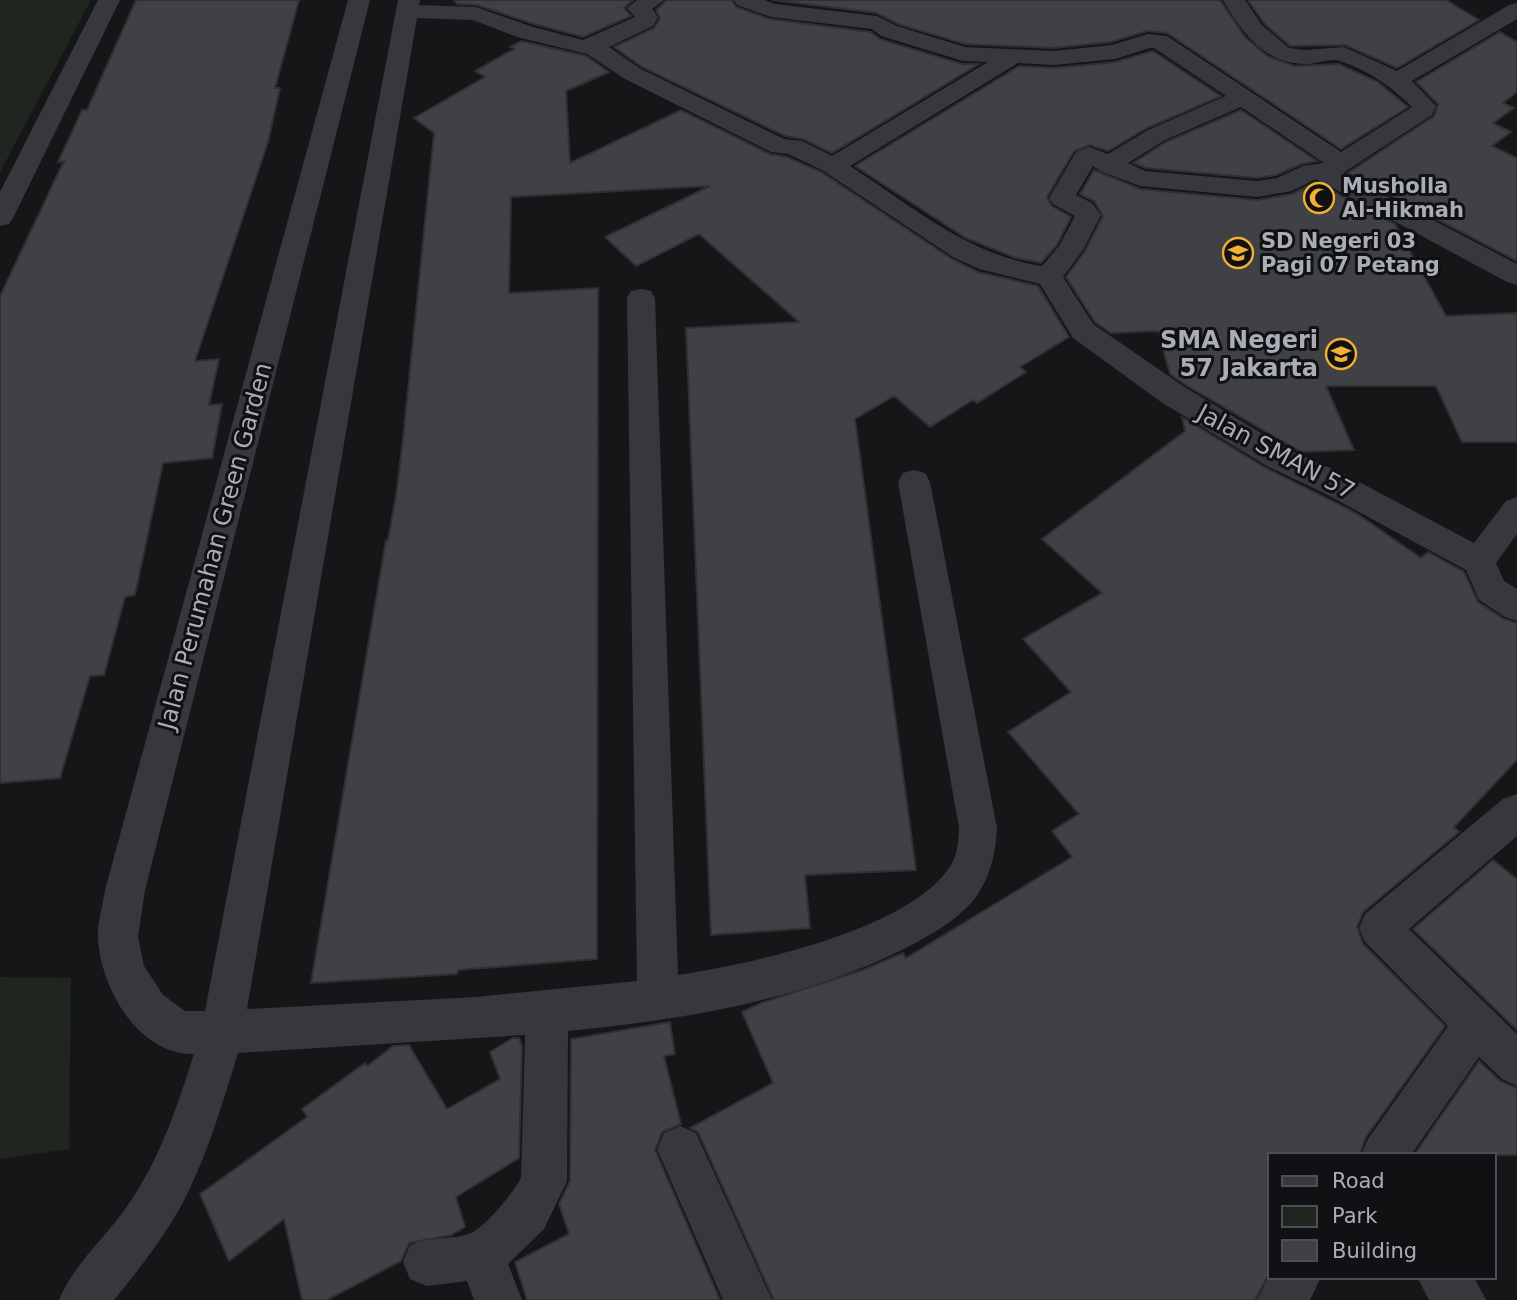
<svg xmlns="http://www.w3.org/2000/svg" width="1517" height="1300" font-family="'DejaVu Sans',sans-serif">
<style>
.green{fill:#1e261f}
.building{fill:#404145;stroke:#303034;stroke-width:2}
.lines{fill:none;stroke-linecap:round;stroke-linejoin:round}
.minor{fill:#37383d;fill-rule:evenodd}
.labels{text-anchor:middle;stroke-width:6;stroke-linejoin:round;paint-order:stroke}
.far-poi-label{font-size:21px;font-weight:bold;fill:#a8adb8;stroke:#111113;text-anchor:start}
.poi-label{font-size:24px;font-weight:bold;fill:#a8adb8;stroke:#111113;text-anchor:end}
.street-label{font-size:24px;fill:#a8adb8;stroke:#111113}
</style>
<rect width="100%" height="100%" fill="#161618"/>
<path class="green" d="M 0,0 L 91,0 L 0,172 Z
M 0,977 L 71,978 L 69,1149 L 0,1159 Z"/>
<path class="building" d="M 136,0 L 299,0 L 275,88 L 280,88 L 268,142 L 195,361 L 219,359 L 209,405 L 222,404 L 212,458 L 163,463 L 135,595 L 125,597 L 104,675 L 90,676 L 60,778 L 0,783 L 0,296 L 64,161 L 58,162 L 82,110 L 87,110 Z
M 454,0 L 633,0 L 624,8 L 631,16 L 583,37 L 534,24 L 477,5 L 457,4 Z
M 667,0 L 732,0 L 736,7 L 770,19 L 871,32 L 880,39 L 962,64 L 979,64 L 832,153 L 803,139 L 785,136 L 642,67 L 614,47 L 654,28 L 660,18 L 656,10 Z
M 772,0 L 1220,0 L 1245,37 L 1267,56 L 1294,66 L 1339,64 L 1378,82 L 1408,107 L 1341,149 L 1167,33 L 1147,31 L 1111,42 L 1054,48 L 965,44 L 898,24 L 877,13 Z
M 1248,0 L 1446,0 L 1479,20 L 1397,68 L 1345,45 L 1290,46 L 1264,23 Z
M 1500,32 L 1517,42 L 1517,92 L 1503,103 L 1514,108 L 1493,123 L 1511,132 L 1492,146 L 1517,158 L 1517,261 L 1348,173 L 1434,116 L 1438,104 L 1416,82 Z
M 521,41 L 586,56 L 609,72 L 566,91 L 570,163 L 681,110 L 770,154 L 787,157 L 821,172 L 952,259 L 978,272 L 1038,286 L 1069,337 L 1020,367 L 1026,372 L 977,403 L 973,400 L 930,427 L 894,396 L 855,419 L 916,870 L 805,875 L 810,928 L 711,935 L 686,328 L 799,322 L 699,234 L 636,266 L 605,237 L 710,186 L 511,197 L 509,293 L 598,288 L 597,959 L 458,970 L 457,974 L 311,983 L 386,540 L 388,540 L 396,496 L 403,439 L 434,133 L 414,118 L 485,77 L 475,71 L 514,49 L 510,47 Z
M 1153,51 L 1221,96 L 1147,128 L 1108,151 L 1090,145 L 1074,151 L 1047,197 L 1052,206 L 1071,217 L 1057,245 L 1041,263 L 1016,258 L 966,238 L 855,166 L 1019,66 L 1054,68 L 1115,62 Z
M 1241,110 L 1317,161 L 1302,164 L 1276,175 L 1257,178 L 1146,168 L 1133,163 L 1166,142 Z
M 1094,170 L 1140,189 L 1257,200 L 1292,194 L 1316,182 L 1395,224 L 1446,316 L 1517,313 L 1517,442 L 1462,442 L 1436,386 L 1326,386 L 1354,450 L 1301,452 L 1184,384 L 1170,374 L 1158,331 L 1111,333 L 1095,322 L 1066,277 L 1085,251 L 1103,216 L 1094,201 L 1080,194 Z
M 1182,417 L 1266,468 L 1356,513 L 1421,558 L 1428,552 L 1464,572 L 1478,602 L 1504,619 L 1517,623 L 1517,760 L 1454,827 L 1459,832 L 1363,912 L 1357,927 L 1363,944 L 1445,1026 L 1366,1137 L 1359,1155 L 1270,1155 L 1270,1272 L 1255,1300 L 774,1300 L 698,1132 L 690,1128 L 773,1083 L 742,1012 L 761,1003 L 863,970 L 903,953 L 906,958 L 1072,857 L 1052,831 L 1079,814 L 1008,732 L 1071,692 L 1023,639 L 1102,593 L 1042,539 L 1185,431 Z
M 1493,860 L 1517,879 L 1517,1030 L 1413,929 Z
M 670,1022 L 675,1054 L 664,1056 L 681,1124 L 662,1132 L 655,1150 L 720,1300 L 527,1300 L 515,1262 L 569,1234 L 559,1204 L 570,1181 L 571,1039 Z
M 513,1038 L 519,1038 L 522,1046 L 519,1158 L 456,1197 L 465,1227 L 451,1235 L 409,1243 L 401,1261 L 327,1300 L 302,1300 L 284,1219 L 229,1261 L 200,1194 L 307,1117 L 302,1109 L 365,1063 L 367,1066 L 393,1046 L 409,1045 L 447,1109 L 500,1079 L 490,1052 Z
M 1479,1061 L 1500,1081 L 1517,1088 L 1517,1155 L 1414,1155 Z"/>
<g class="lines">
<path class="minor" d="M 98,0 L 120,0 L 13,218 L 9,224 L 0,226 L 0,192 Z
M 348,0 L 370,0 L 145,890 L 138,937 L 144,966 L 163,995 L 185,1011 L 205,1011 L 398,0 L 420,0 L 419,5 L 476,7 L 533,27 L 583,40 L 635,17 L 627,8 L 637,0 L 664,0 L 652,9 L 658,17 L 653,26 L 609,47 L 641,69 L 784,139 L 802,141 L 832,156 L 988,62 L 963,61 L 881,36 L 872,29 L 771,17 L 737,5 L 734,0 L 765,0 L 775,4 L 877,16 L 897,26 L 965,47 L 1054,51 L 1112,45 L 1148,34 L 1167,36 L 1341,152 L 1412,107 C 1392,87 1368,70 1340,61 C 1331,58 1319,63 1309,64 C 1266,66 1242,33 1223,0 L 1245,0 L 1262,25 L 1289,48 L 1305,50 L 1344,47 L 1397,71 L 1509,5 L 1517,3 L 1517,19 L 1412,81 L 1436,106 L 1432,115 L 1343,173 L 1517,264 L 1517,285 L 1507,282 L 1316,179 L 1292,191 L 1257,197 L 1140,186 L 1100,171 L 1093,166 L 1076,195 L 1092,203 L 1101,215 L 1083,250 L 1063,277 L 1093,324 L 1183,386 L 1289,450 L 1346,475 L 1474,543 L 1506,501 L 1517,497 L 1517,534 L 1496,563 L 1504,581 L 1517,589 L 1517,621 L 1505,617 L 1479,600 L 1466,570 L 1324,493 L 1267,466 L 1161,402 L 1073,338 L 1040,284 L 979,269 L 953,257 L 822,170 L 788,154 L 771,152 L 625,79 L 587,54 L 517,37 L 473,20 L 417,18 L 247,1009 L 476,997 L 637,981 L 627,298 L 631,291 L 641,289 L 651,291 L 655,298 L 678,975 C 750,964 911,930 951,865 C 958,854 958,840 959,828 L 898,482 L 903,473 L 914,470 L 925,473 L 930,482 L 997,828 C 996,851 991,874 978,894 C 961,919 929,936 902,950 C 798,1001 683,1020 568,1031 L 567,1181 L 544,1229 L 508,1264 L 522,1300 L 474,1300 L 467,1281 L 427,1286 L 410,1279 L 403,1262 L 410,1245 C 431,1236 451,1240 469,1234 C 485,1228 513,1193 521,1178 L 525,1035 L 238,1053 C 222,1105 206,1160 180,1208 C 161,1241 138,1271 114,1300 L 59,1300 C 73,1265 106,1237 128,1205 C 160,1159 177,1107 194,1054 C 138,1055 101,988 98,939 C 97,923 103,905 105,890 ZM 1150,48 L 1154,48 L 1226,96 L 1148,130 L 1108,154 L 1089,147 L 1076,152 L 1049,198 L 1053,204 L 1075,216 L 1059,246 L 1042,266 C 968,255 912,206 850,166 L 1018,63 L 1054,65 L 1115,59 ZM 1241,107 L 1324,163 L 1303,166 L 1277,178 L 1257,181 L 1145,171 L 1128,163 L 1165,140 Z
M 1517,794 L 1517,836 L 1409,929 L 1517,1034 L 1517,1086 L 1502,1079 L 1479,1057 L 1411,1155 L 1361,1155 L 1368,1139 L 1448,1026 L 1365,942 L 1359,928 L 1365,914 L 1503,799 Z
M 680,1126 L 696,1133 L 772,1300 L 723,1300 L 657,1149 L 664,1133 Z
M 1270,1274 L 1270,1277 L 1321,1277 L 1310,1300 L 1257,1300 Z
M 1417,1277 L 1474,1277 L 1486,1300 L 1429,1300 Z"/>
</g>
<defs>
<g id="mosque-ring" transform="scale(1.575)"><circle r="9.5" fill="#111113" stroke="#f2b134" stroke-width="1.5"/><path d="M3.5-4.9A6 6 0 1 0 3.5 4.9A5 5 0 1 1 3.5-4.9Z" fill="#f2b134"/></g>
<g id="school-ring" transform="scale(1.575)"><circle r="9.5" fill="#111113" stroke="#f2b134" stroke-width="1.5"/><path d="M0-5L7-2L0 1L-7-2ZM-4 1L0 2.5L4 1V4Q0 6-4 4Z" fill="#f2b134"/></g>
</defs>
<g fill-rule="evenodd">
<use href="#mosque-ring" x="1319" y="198"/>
<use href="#school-ring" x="1238" y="253"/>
<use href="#school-ring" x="1341" y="354"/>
</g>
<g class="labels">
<g class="far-poi-label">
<text x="1342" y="193">Musholla<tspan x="1342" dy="24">Al-Hikmah</tspan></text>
<text x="1261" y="248">SD Negeri 03<tspan x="1261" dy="24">Pagi 07 Petang</tspan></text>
</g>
<g class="poi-label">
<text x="1318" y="348">SMA Negeri<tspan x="1318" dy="28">57 Jakarta</tspan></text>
</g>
<g class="street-label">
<text transform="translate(1276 452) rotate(28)" y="8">Jalan SMAN 57</text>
<text transform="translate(215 546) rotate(-75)" y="8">Jalan Perumahan Green Garden</text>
</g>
</g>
<rect x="1268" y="1153" width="228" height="126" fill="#111113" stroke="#4d4f55" stroke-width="2"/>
<rect x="1282" y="1176" width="35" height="10" fill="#37383d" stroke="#4d4f55" stroke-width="2"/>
<text x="1332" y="1188" font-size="21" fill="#a8adb8">Road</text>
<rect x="1282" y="1206" width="35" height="21" fill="#1e261f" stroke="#4d4f55" stroke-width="2"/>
<text x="1332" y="1223" font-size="21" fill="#a8adb8">Park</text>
<rect x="1282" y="1240" width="35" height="21" fill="#404145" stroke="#4d4f55" stroke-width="2"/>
<text x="1332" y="1258" font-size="21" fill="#a8adb8">Building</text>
</svg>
